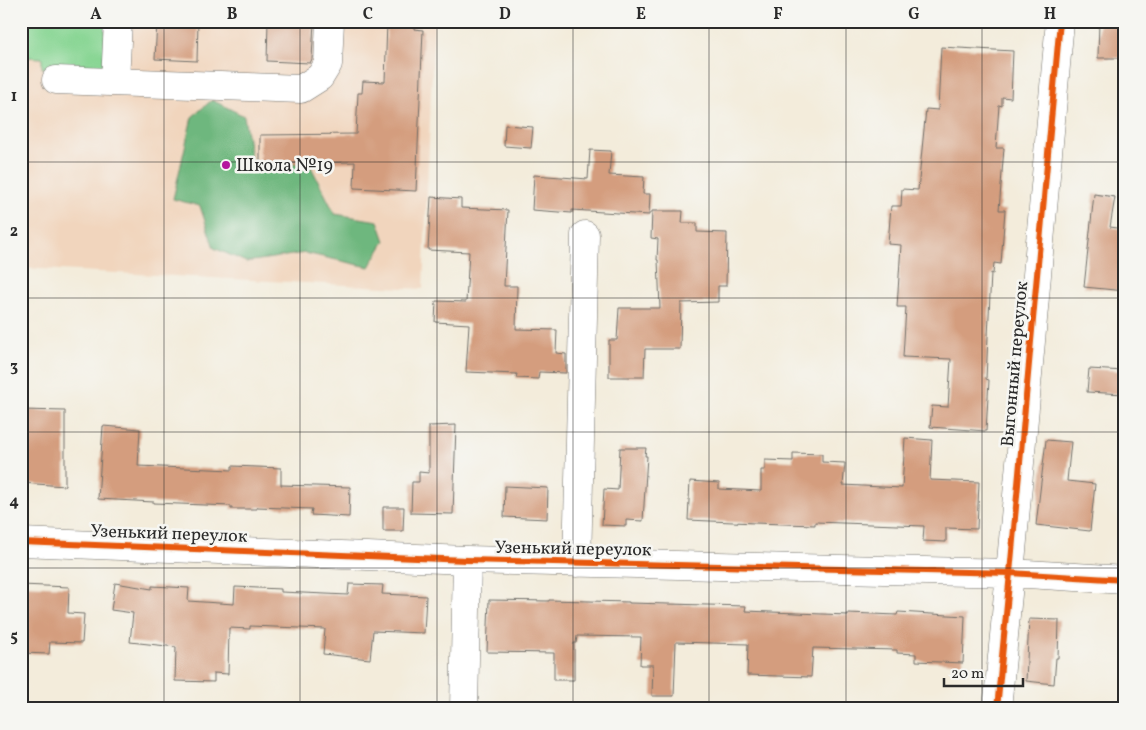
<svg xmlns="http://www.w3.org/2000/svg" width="1146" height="730" font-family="Vollkorn,serif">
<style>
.built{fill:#f1d5bd}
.green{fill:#89d694;stroke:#5a8060}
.forest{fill:#6eb77e;stroke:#4c7154}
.building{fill:#d49d7e}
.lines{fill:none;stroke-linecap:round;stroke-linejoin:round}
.minor-casing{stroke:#716f69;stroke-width:29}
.minor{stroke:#fff;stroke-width:28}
.cycleway-casing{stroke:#f6f6f2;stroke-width:9}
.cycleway{stroke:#e8590c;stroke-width:6}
.grid{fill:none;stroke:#2b2b2b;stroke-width:1;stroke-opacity:0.55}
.poi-dot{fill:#b5179e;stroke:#f6f6f2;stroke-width:2}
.labels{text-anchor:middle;stroke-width:5;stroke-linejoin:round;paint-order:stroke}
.poi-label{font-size:18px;fill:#2b2b2b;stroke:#f6f6f2;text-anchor:start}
.street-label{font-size:18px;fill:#2b2b2b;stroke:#f6f6f2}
.neatline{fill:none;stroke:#2b2b2b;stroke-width:2}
.grid-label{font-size:16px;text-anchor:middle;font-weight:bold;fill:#2b2b2b}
</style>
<rect width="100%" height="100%" fill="#f6f6f2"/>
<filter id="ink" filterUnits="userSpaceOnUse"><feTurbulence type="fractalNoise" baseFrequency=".02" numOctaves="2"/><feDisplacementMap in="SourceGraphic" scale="10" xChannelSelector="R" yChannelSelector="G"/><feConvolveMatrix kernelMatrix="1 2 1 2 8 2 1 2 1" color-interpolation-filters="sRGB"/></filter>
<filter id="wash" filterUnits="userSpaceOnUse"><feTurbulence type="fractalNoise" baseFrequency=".0096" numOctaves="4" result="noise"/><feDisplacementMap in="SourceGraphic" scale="20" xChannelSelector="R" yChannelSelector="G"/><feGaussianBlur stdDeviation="1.12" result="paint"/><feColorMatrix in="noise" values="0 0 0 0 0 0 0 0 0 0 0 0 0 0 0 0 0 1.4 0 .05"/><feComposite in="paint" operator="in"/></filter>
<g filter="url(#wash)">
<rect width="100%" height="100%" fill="#f3ecdb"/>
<path class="built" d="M 27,21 L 434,21 L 423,289 L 21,268 Z"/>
<path class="green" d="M 27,21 L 106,21 L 104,70 L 42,68 L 42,58 L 26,57 Z"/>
<path class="forest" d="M 212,100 L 244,116 L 252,165 L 309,163 L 335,214 L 378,221 L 385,241 L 369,267 L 305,253 L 246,262 L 214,248 L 200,206 L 173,199 L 192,117 Z"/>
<g id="blocks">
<path class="building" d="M 157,21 L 198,21 L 197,61 L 155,59 Z
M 268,21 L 314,21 L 312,59 L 310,63 L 267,61 Z
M 387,21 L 414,21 L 414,29 L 423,30 L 416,191 L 354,188 L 355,162 L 260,164 L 260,135 L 356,134 L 358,93 L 362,93 L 363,81 L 385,82 Z
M 1099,21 L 1125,21 L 1125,58 L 1098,58 Z
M 941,47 L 1013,51 L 1011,98 L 1002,97 L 1002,106 L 999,105 L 996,148 L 1004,148 L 999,210 L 1005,210 L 1001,264 L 994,263 L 993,274 L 991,273 L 986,379 L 989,380 L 986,431 L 930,427 L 932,406 L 948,407 L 951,359 L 903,357 L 906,307 L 897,307 L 901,245 L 888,244 L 891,206 L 901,206 L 902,189 L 918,190 L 926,109 L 938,110 Z
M 505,125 L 533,127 L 531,148 L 504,146 Z
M 590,150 L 611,151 L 609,175 L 644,177 L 643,194 L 650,194 L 649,215 L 572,210 L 572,213 L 532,210 L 534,175 L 588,179 Z
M 1094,194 L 1115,197 L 1110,227 L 1125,229 L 1125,291 L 1084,287 Z
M 431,197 L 461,199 L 461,208 L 508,210 L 504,286 L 517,286 L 516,329 L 557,330 L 556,353 L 566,354 L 566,373 L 539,372 L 538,379 L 516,378 L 517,374 L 466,372 L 469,324 L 435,322 L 436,301 L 466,302 L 469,252 L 428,250 Z
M 652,211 L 683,211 L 682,223 L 697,223 L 697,232 L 727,233 L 726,286 L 718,286 L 718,302 L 681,303 L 680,349 L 645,349 L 644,377 L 609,377 L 609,340 L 617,340 L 619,308 L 660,308 L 658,260 L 657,260 L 658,239 L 651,238 Z
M 1089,369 L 1125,371 L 1125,394 L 1087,392 Z
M 21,410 L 65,411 L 65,486 L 21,483 Z
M 456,425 L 453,514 L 411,513 L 412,482 L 419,482 L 419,472 L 429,473 L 429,426 Z
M 103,426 L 140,429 L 138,466 L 232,470 L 232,466 L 281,468 L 281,485 L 350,487 L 349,517 L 311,515 L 312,509 L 257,507 L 257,509 L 231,509 L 231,506 L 154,503 L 154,502 L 98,499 Z
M 905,438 L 932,440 L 930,480 L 979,482 L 977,529 L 946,528 L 946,542 L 923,541 L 924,526 L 815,522 L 815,525 L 755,523 L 688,520 L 690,481 L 719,483 L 719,489 L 761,491 L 761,470 L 765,470 L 765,460 L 793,461 L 793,453 L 822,454 L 822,462 L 845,463 L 843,485 L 902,488 Z
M 1046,440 L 1071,442 L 1067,481 L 1095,484 L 1090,531 L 1036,525 Z
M 620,448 L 646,448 L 645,456 L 647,456 L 643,521 L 626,520 L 626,526 L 602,525 L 604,489 L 618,490 Z
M 505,486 L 548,488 L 547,519 L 504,517 Z
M 383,507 L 404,507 L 403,531 L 383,531 Z
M 115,583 L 152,589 L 152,586 L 189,588 L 188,601 L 234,604 L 235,587 L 281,589 L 281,592 L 348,595 L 349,584 L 383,585 L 382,594 L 426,596 L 424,633 L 373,631 L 370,659 L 323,654 L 325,629 L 250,626 L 250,629 L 229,628 L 228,674 L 214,673 L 214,682 L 175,681 L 176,647 L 130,642 L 133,613 L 111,610 Z
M 21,585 L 69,587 L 68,613 L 84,614 L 82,643 L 50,642 L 49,654 L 21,653 Z
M 489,600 L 549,601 L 549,600 L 629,602 L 629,603 L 746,606 L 745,611 L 848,615 L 848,613 L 897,615 L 898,612 L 965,616 L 963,663 L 916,661 L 916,654 L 897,653 L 897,650 L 813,648 L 811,677 L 747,675 L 748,644 L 676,642 L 674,696 L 652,696 L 653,665 L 640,665 L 641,637 L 577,636 L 576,643 L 574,643 L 574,680 L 554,680 L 554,653 L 487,652 Z
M 1029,619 L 1059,620 L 1058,658 L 1056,658 L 1054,684 L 1026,681 Z"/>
</g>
</g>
<g filter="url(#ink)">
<use href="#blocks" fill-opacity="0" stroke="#716f69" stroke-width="1"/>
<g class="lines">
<g class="minor-casing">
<path id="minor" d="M 56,80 L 301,89 L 320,77 L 328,64 L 330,21
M 115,82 L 118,21
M 21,542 L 467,560 L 1010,573 L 1125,580
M 577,563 L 585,235
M 464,709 L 467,560
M 997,709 L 1010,573 L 1060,21"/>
</g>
<use href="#minor" class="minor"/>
<g class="cycleway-casing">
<path id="cycleway" d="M 21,542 L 467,560 L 1010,573 L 1125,580
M 997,709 L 1010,573 L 1060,21"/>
</g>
<use href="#cycleway" class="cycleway"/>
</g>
</g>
<path class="grid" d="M 164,21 L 164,709M 300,21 L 300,709M 437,21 L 437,709M 573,21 L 573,709M 709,21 L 709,709M 846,21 L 846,709M 982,21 L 982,709M 21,162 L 1125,162M 21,298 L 1125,298M 21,432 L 1125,432M 21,568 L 1125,568"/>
<circle class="poi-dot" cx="226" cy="165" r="5"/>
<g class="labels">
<g class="poi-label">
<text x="236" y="171">Школа №19</text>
</g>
<g class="street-label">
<text transform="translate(1014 364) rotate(-85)" y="6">Выгонный переулок</text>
<text transform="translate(169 533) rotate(2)" y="6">Узенький переулок</text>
<text transform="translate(573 548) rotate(1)" y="6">Узенький переулок</text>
</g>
</g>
<rect width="1146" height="730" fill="none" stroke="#f6f6f2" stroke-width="55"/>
<path d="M944 678v8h79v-8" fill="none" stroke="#2b2b2b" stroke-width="2.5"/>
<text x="951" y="678" font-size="15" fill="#2b2b2b" stroke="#f6f6f2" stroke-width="4" paint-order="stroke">20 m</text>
<rect x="28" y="28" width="1090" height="674" class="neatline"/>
<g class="grid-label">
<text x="96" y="19">A</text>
<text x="232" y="19">B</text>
<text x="368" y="19">C</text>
<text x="505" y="19">D</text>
<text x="641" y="19">E</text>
<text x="778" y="19">F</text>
<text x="914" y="19">G</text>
<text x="1050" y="19">H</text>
<text x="14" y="101">1</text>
<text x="14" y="236">2</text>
<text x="14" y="371">3</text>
<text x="14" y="506">4</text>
<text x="14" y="641">5</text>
</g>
</svg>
